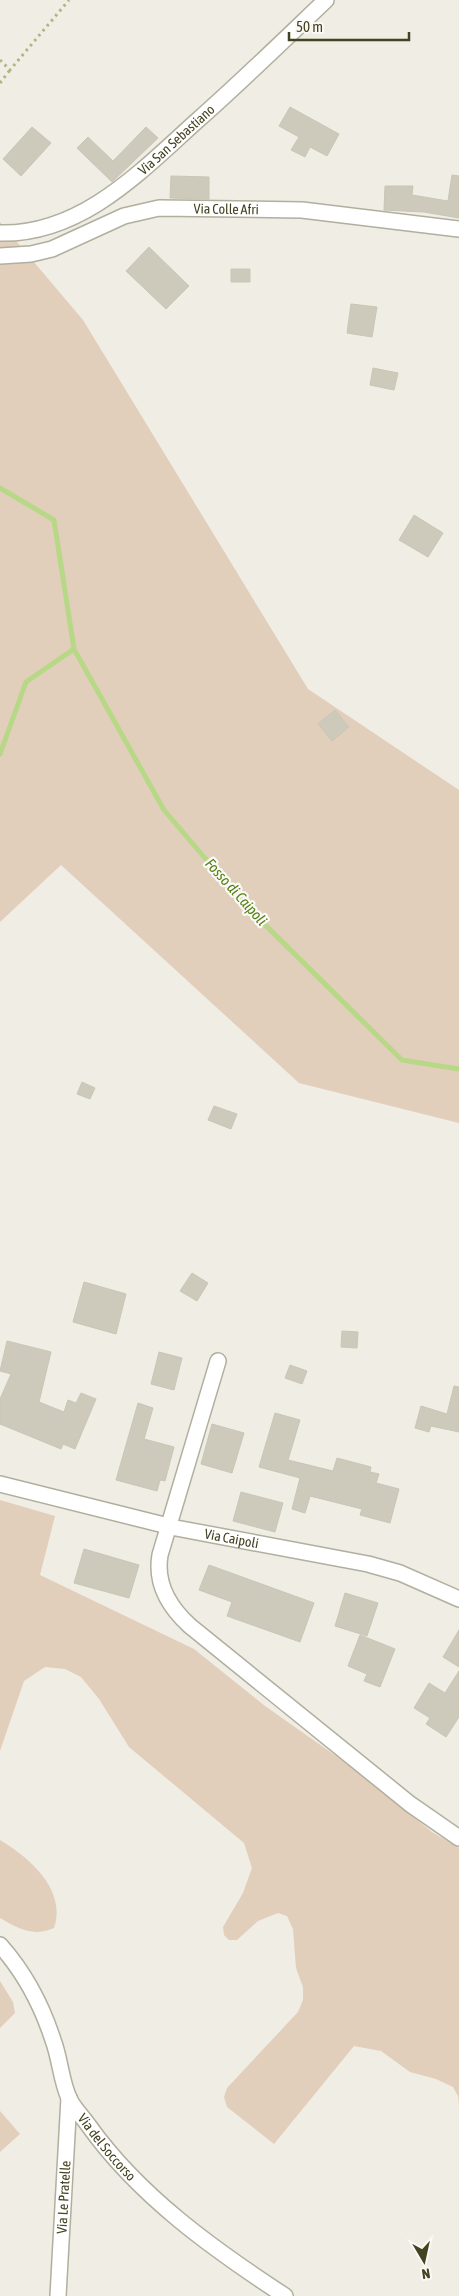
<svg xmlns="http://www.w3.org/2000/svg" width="459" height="2296" font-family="'Asap Condensed',sans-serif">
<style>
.green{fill:#e2cfbb}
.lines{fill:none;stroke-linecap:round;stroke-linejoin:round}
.stream{stroke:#b7d887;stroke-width:5}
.building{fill:#cdcabc;stroke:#c9c6b5}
.minor-casing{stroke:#b1af9e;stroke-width:18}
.path{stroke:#b5b281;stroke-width:3;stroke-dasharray:2.5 4;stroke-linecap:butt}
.minor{stroke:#fff;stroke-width:15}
.labels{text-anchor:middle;stroke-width:4.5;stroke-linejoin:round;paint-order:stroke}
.street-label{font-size:14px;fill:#434221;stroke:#fbf9f5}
.water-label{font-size:15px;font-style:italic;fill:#537f15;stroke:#fbf9f5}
</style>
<rect width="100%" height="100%" fill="#efede4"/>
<path class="green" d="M 0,222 L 83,320 L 308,689 L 459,790 L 459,1123 L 299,1083 L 61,865 L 0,922 Z
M 0,1500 L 55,1516 L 40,1575 L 194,1649 L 265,1706 L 346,1763 L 432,1832 L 459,1848 L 459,2107 L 458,2096 L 453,2087 L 436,2079 L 410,2072 L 381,2051 L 354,2046 L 274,2144 L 227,2107 L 224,2097 L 227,2088 L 298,2012 L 303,2000 L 303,1987 L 296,1968 L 293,1929 L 287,1916 L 278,1913 L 258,1921 L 237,1940 L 229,1940 L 224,1935 L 223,1927 L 243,1893 L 252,1868 L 244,1843 L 129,1747 L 99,1699 L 81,1677 L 65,1669 L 45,1667 L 24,1681 L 0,1751 Z
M 0,1840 C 30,1858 67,1890 54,1928 C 33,1937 19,1929 0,1918 Z
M 0,1981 L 13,2002 L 15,2013 L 0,2028 Z
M 0,2111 L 20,2134 L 0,2152 Z"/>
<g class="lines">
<path class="stream" d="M 0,488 L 54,520 L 74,649
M 0,754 L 26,682 L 74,649 L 164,810 L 245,905 L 402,1060 L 459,1069"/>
</g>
<path class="building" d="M 290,107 L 339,134 L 327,156 L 310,147 L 305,157 L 291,150 L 299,137 L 279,126 Z
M 32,127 L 51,143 L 21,176 L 3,159 Z
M 146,127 L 158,138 L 112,182 L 77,148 L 88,137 L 113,161 Z
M 452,175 L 459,176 L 459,218 L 424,212 L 384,210 L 385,186 L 413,186 L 412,195 L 448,201 Z
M 171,176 L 209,177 L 209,199 L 170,198 Z
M 149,247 L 189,286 L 166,309 L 126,271 Z
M 231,269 L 250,269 L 250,282 L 231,282 Z
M 351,304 L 377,307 L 372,337 L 347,333 Z
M 373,368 L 398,373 L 394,390 L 370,385 Z
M 414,515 L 443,533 L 428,557 L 399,540 Z
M 335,710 L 349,727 L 332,741 L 318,724 Z
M 82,1082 L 95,1088 L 90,1099 L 77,1094 Z
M 214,1106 L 237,1114 L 231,1129 L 208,1120 Z
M 192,1273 L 208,1283 L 197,1301 L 180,1291 Z
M 84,1282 L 126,1294 L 116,1334 L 73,1322 Z
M 342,1331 L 358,1332 L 357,1348 L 341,1347 Z
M 7,1341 L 51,1352 L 39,1402 L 64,1412 L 68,1400 L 76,1403 L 81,1393 L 96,1399 L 75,1449 L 63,1444 L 61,1449 L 0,1424 L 0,1399 L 11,1374 L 0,1371 Z
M 159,1352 L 182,1358 L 174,1390 L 151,1384 Z
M 290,1365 L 307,1371 L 302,1384 L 285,1378 Z
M 454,1386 L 459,1387 L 459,1432 L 431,1426 L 429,1432 L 415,1428 L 421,1406 L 447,1414 Z
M 138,1403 L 153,1408 L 144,1439 L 174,1447 L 165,1481 L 160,1480 L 157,1491 L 116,1480 Z
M 275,1413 L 300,1420 L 288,1460 L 333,1471 L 337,1458 L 371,1467 L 370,1472 L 379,1474 L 376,1483 L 399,1489 L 390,1523 L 360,1515 L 362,1509 L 310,1496 L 305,1513 L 292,1509 L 300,1478 L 259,1467 Z
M 212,1424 L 244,1433 L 232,1473 L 201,1464 Z
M 241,1492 L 283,1503 L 275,1532 L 233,1521 Z
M 84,1549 L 139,1565 L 129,1598 L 74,1583 Z
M 209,1565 L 314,1603 L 300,1642 L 227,1616 L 232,1602 L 199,1590 Z
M 345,1593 L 378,1603 L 367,1636 L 335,1626 Z
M 459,1630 L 459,1667 L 443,1657 Z
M 360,1635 L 395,1649 L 380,1687 L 364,1681 L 367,1674 L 348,1666 Z
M 459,1671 L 459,1717 L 446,1737 L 426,1724 L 430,1718 L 414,1708 L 429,1683 L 445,1693 Z"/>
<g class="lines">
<g class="minor-casing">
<g id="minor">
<path id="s1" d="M 0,233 C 82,235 142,170 199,119 C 242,81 284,40 326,0"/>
<path id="s2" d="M 0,256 L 31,254 L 52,249 L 124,216 L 159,208 L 302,210 L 459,229"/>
<path d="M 218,1361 L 160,1555 C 155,1584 169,1607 190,1626 L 410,1804 L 459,1838"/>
<path id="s3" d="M 0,1484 L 176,1528 L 368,1564 L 400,1573 L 459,1599"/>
<path id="s4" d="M 0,1945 C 24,1972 42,2006 53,2040 C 60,2058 61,2081 69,2098 C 73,2108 83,2117 89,2126 C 139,2196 213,2249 285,2296"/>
<path id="s5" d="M 58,2296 L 69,2098"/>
</g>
</g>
<path class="path" d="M 0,60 L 10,70 L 69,0
M 0,83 L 10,70"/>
<use href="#minor" class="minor"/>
</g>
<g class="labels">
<g class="street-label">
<text dy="5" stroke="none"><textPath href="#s1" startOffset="205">Via San Sebastiano</textPath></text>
<text dy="5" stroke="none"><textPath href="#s2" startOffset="235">Via Colle Afri</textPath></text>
<text dy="5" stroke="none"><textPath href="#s3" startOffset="238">Via Caipoli</textPath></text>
<text dy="5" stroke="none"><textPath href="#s4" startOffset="232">Via del Soccorso</textPath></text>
<text dy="5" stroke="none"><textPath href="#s5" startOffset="99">Via Le Pratelle</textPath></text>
</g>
<g class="water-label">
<text transform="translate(236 892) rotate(48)" y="5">Fosso di Caipoli</text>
</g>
</g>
<g transform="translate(424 2261) rotate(171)" stroke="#fbf9f5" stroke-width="4" paint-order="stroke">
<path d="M0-4L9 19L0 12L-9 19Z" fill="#434221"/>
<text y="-8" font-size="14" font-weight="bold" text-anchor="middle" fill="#434221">N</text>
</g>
<path d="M289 32v8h120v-8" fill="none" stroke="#434221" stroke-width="2.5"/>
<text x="296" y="32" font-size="15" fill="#434221" stroke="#fbf9f5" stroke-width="4" paint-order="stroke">50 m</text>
</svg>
